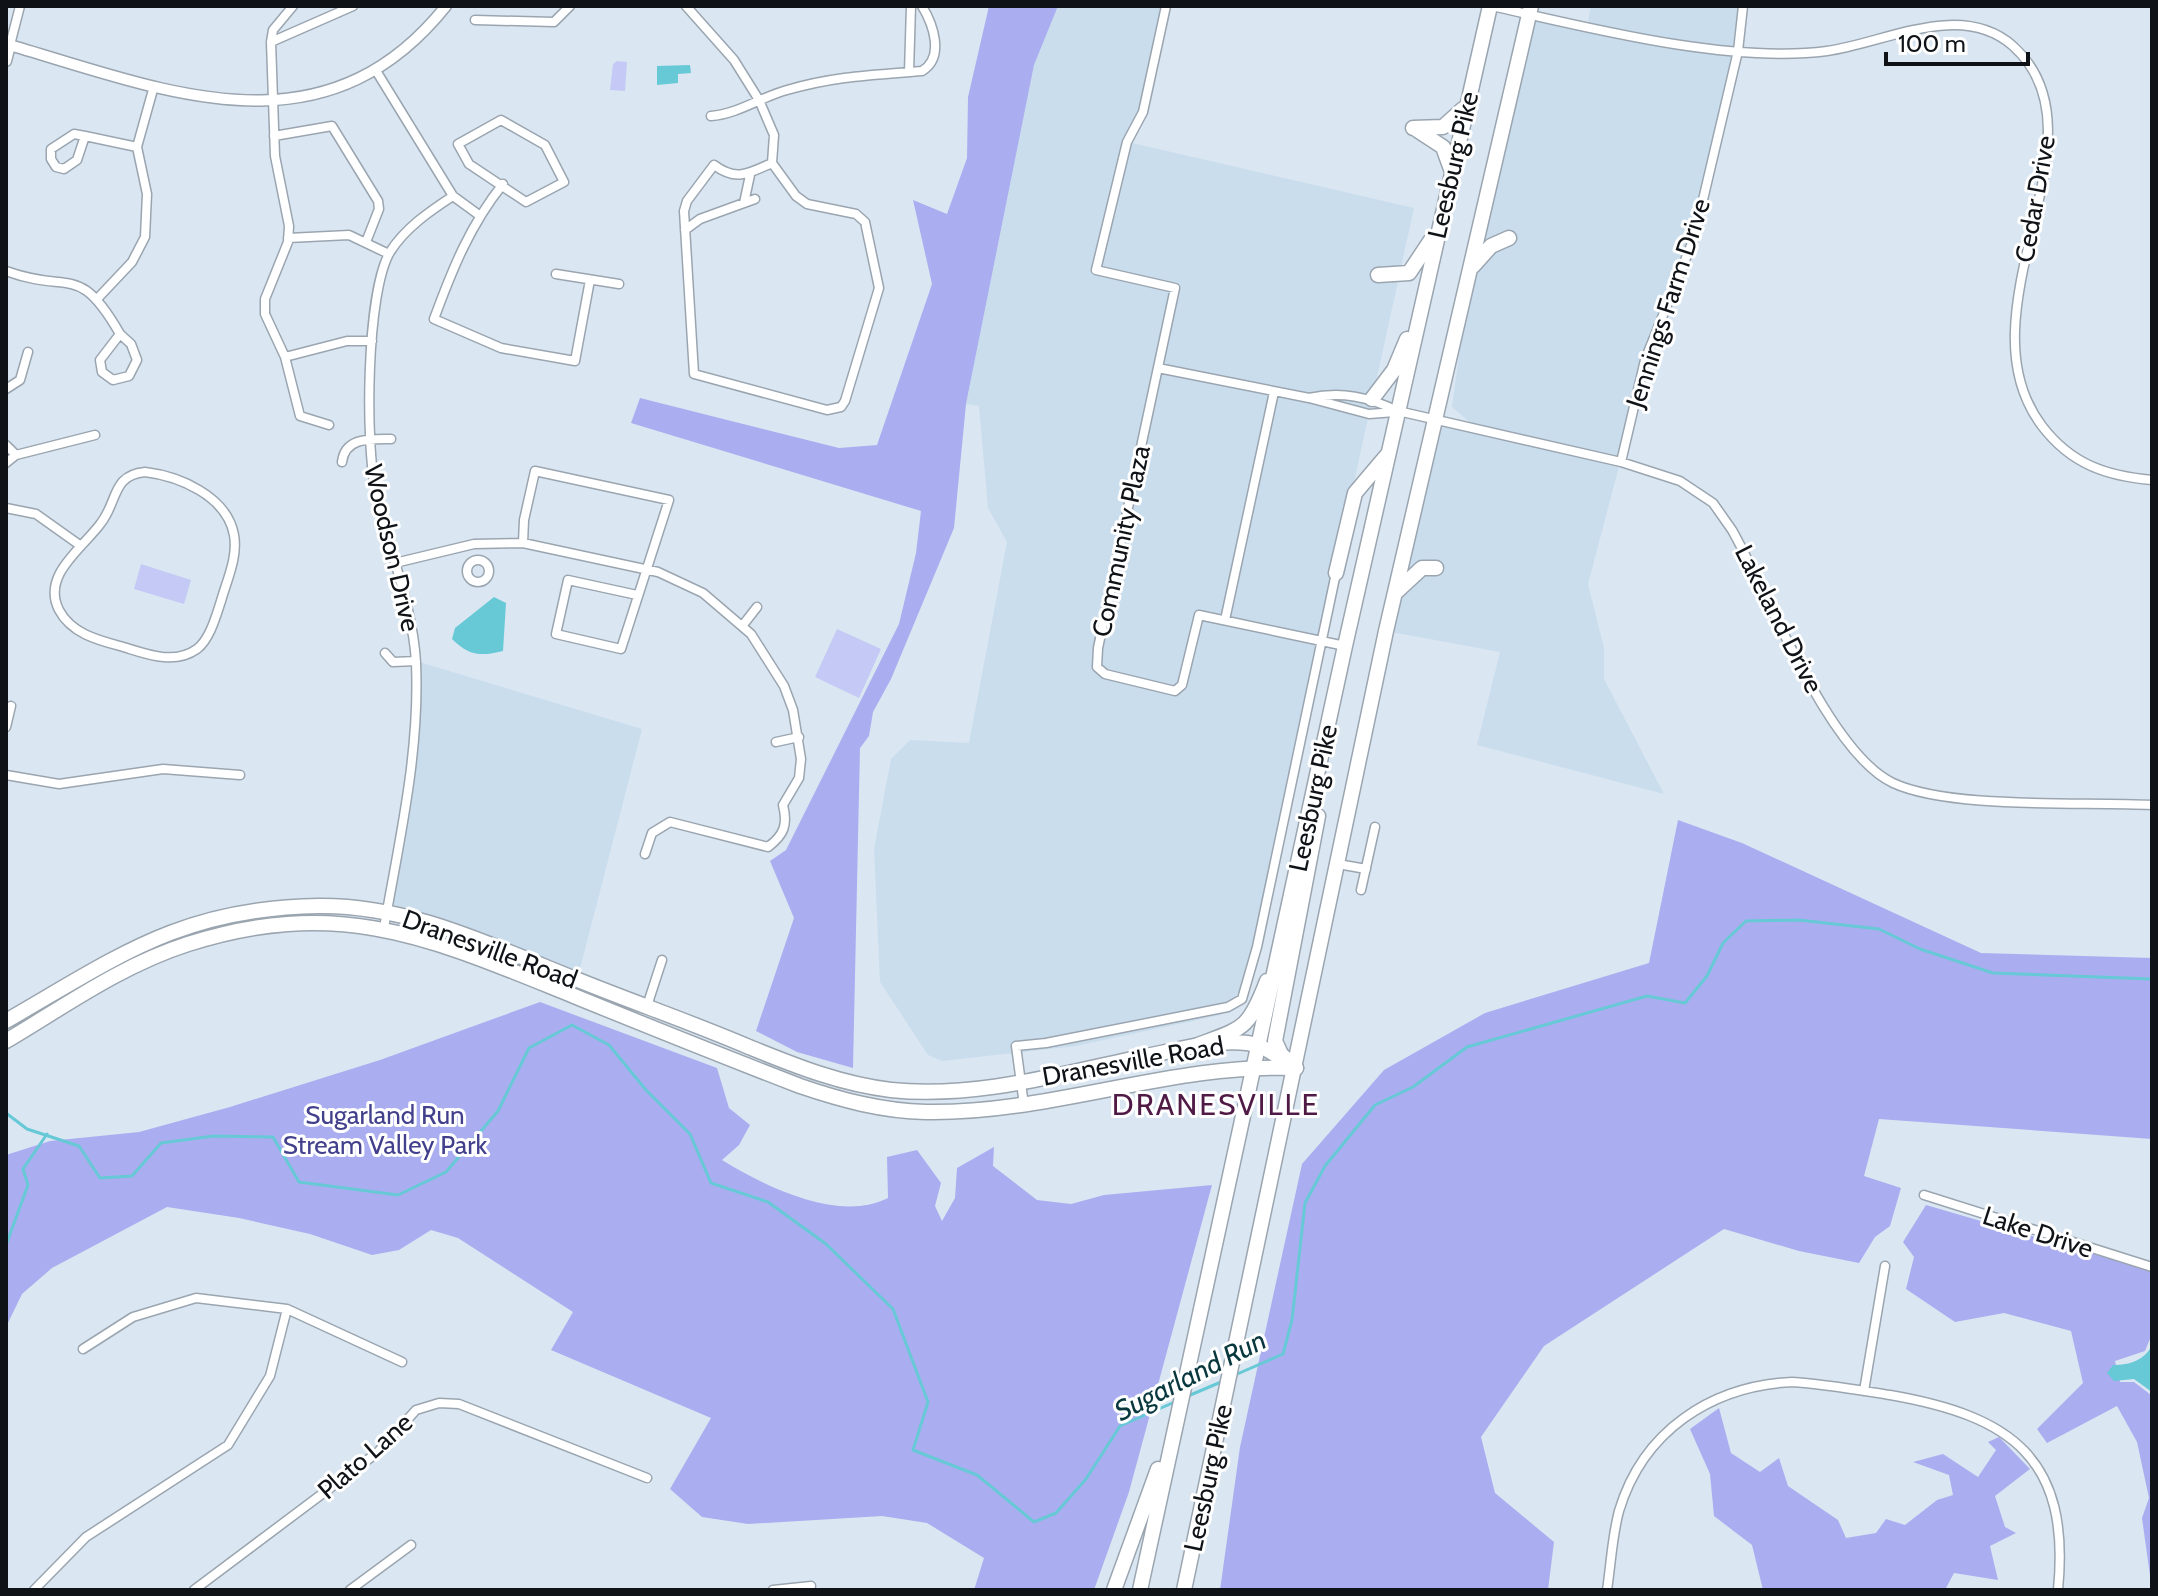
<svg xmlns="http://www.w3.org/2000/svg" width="2158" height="1596" font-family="Cabin,sans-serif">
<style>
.built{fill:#cadded}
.green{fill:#c5c9f5}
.forest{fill:#aaaef0}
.water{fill:#67c8d6}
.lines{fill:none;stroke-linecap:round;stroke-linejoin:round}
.stream{stroke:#67c8d6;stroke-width:3}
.minor-casing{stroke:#9aa5b0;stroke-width:11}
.tertiary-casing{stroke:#9aa5b0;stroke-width:13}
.primary-casing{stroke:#9aa5b0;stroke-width:17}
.trunk-casing{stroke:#9aa5b0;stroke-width:17}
.minor{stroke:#fff;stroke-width:8}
.tertiary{stroke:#fff;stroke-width:10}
.primary{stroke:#fff;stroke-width:14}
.trunk{stroke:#fff;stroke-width:14}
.labels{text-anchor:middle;stroke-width:6;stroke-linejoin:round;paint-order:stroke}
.street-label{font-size:26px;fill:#0f1317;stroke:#fff}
.park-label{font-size:26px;fill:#42408c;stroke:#fff}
.water-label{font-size:28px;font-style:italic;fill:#08383e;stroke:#fff}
.quarter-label{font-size:30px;letter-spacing:2px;fill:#501a46;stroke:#fff}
</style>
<rect width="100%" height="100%" fill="#dae7f2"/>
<path class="built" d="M 1058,6 L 1166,6 L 1143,112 L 1128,142 L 1414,208 L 1244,985 L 1221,1015 L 1076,1046 L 942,1061 L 928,1055 L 880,982 L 874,849 L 891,759 L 910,740 L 969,743 L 1007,542 L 988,508 L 979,406 L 966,404 L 1034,65 Z
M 1591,6 L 1743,6 L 1738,51 L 1694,238 L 1654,334 L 1588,584 L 1604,648 L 1604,679 L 1664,794 L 1477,745 L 1500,652 L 1386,631 L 1434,418 L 1475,427 L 1452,407 L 1471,267 L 1529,14 L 1587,26 Z
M 416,661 L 642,729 L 577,980 L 387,912 L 406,807 Z"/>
<path class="green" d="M 617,61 L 627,62 L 625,91 L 610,90 L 613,64 Z
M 141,564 L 191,580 L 184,604 L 134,589 Z
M 837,629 L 881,649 L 859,698 L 815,677 Z"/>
<path class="forest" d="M 989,6 L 1058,6 L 1034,65 L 966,404 L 954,528 L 891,679 L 873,712 L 869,736 L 860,748 L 853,1068 L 797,1052 L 756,1031 L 794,918 L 770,861 L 786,850 L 899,624 L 916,553 L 921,511 L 631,423 L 640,398 L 839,448 L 877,445 L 932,284 L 913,200 L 947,214 L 967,158 L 968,97 Z
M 1678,820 L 1742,843 L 1981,953 L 2152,958 L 2152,1139 L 1879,1119 L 1864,1176 L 1901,1188 L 1890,1226 L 1875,1237 L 1859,1263 L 1799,1251 L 1724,1229 L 1544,1346 L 1481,1437 L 1495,1493 L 1554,1542 L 1548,1590 L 1220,1590 L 1240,1447 L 1302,1164 L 1384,1070 L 1485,1013 L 1649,963 Z
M 540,1002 L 717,1068 L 729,1108 L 750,1125 L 739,1145 L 722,1160 C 766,1187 839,1223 888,1198 L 887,1157 L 917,1150 L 941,1183 L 935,1206 L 942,1221 L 955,1198 L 957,1168 L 994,1147 L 993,1166 L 1037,1200 L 1071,1204 L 1104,1195 L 1212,1185 L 1129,1492 L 1094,1590 L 974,1590 L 984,1558 L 927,1523 L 882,1516 L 748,1524 L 702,1517 L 670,1489 L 711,1418 L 551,1350 L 573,1312 L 458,1238 L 431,1230 L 399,1250 L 372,1255 L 310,1234 L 239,1218 L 167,1207 L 52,1268 L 22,1294 L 6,1327 L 6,1155 L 50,1141 L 139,1132 L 230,1107 L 380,1060 Z
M 1926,1205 L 2152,1271 L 2152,1334 L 2145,1351 L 2115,1361 L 2120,1382 L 2134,1382 L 2151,1395 L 2152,1590 L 2142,1518 L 2149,1498 L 2137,1442 L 2117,1406 L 2047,1443 L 2037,1429 L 2083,1383 L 2071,1331 L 2004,1313 L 1955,1322 L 1906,1289 L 1914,1257 L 1903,1242 Z
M 1719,1408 L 1731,1453 L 1760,1472 L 1779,1458 L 1788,1486 L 1838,1520 L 1846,1538 L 1876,1533 L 1886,1519 L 1905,1525 L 1937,1500 L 1953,1495 L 1949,1475 L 1913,1462 L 1943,1454 L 1978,1477 L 1996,1450 L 1988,1442 L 1999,1437 L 2030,1469 L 1995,1496 L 2005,1527 L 2016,1533 L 1990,1546 L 1998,1580 L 1954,1573 L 1945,1590 L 1763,1590 L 1752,1545 L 1714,1516 L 1710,1474 L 1690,1429 Z"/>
<path class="water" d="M 690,65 L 691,73 L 678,74 L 678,83 L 657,85 L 657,66 Z
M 494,597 L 506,603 L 503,651 C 480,657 468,655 452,639 L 455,628 Z
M 2152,1345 L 2152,1392 L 2134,1379 L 2114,1381 L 2107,1373 L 2113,1365 C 2130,1365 2145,1360 2152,1345 Z"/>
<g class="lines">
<path class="stream" d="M 6,1113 L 27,1129 L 79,1146 L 100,1178 L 132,1176 L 161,1143 L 214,1136 L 273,1137 L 299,1182 L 398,1195 L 446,1172 L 498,1111 L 529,1048 L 572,1025 L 609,1045 L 646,1090 L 690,1134 L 711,1183 L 768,1202 L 826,1244 L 893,1309 L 928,1402 L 913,1450 L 977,1475 L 1034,1522 L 1056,1513 L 1086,1479 L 1120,1426 L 1177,1401
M 6,1245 L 28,1185 L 23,1169 L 47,1134
M 1235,1375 L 1283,1354 L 1292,1320 L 1305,1203 L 1325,1166 L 1375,1105 L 1413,1087 L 1467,1047 L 1647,996 L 1685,1003 L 1707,976 L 1723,943 L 1746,921 L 1799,920 L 1879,929 L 1920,949 L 1993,973 L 2152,979
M 1188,1396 L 1221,1382"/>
<g class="minor-casing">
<path id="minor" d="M 293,6 L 273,30 L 271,42 L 275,156 L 289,226 L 288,242 L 265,299 L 265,314 L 285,357 L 300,416 L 329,425
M 686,6 L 734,60 L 759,100 L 774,135 L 772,163 L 796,196 L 807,204 L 856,214 L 865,222 L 879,288 L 845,401 L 841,407 L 827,410 L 694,374 L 684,211 L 687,201 L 714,165 C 737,182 749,173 772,163
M 1166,6 L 1143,112 L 1127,142 L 1096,270 L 1175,288 L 1098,648 L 1097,667 L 1105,674 L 1175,691 L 1182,685 L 1199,615 L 1345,646
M 1492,6 C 1589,28 1730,64 1827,51 C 1885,43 1961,0 2013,46 C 2114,137 1955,311 2042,426 C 2071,464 2106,476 2152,480
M 475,20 L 554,22 L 570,6
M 271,42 L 353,6
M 10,45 L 20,6
M 375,69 L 453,196 L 479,215
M 909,72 L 911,6
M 711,116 C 738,114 761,97 787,90 C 835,76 873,75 922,71 C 945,57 933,24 922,6
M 501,120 L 545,145 L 564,182 L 526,202 L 469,164 L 458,144 Z
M 74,134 L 85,136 L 77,160 L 64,169 L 56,167 L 51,159 L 51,149 Z
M 85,136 L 137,147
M 274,136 L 332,126 L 378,201 L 379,209 L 366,242
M 503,184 C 470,225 452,270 434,319 L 501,348 L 575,361 L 590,280
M 744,203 L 750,175
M 685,230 L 700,219 L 755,199
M 288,238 L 349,235 L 389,254
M 6,271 C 71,295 78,261 120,334
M 556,274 L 619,284
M 98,298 L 132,262 L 145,237 L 147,194 L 137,147 L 154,86
M 120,334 L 131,344 L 137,360 L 129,376 L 113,380 L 102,372 L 100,360 Z
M 285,357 L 347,341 L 372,341
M 1158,368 L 1309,398 L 1369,414 L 1395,412
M 6,389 L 20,380 L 28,352
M 1309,398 C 1342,391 1368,397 1398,411 L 1621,462 L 1680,481 L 1713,503 L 1732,530 C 1769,595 1828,752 1893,783 C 1952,810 2084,801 2152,805
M 6,445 L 16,455
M 342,462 C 345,437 370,439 391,439
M 1621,462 L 1645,360 L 1694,238 L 1738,51 L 1743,6
M 6,463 L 16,455 L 95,435
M 145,472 C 179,476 227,496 234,535 C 238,557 227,580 221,601 C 216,616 210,639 197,649 C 173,666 144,653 120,646 C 97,640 71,633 59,610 C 41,575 83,548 101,523 C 118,501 112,475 145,472 Z
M 6,508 L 36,514 L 81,546
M 523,543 L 524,520 L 535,471 L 669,500 L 621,649 L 556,634 L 568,580 L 637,595
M467 571a11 11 0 1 1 22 0a11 11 0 1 1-22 0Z
M 395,563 L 474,544 L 523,543 L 658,572 L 703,593 L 751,634 L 784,686 L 793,710 L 801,759 L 799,778 L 783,805 C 788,825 784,835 768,847 L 670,822 L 652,833 L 645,854
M 1225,620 L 1274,392
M 743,625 L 757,607
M 385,653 L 393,662 L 416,661
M 6,727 L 11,706
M 776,742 L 799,737
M 6,775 L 59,784 L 163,769 L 240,775
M 1338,864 L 1366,869
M 1361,890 L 1375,827
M 384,928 C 399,841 420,753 416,663 C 413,605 388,549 376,492 C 365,444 366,293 390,252 C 405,228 430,211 453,196
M 647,1006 L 662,960
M 1024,1105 L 1016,1046 L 1046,1043 L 1228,1007 L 1242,999 L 1257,947 L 1336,573
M 1924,1195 L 2152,1267
M 83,1349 L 133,1317 L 196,1298 L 287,1309 L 402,1362
M 1864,1391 L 1885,1266
M 34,1590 L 86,1537 L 228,1445 L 270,1376 L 287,1309
M 194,1590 L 378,1452 L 416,1410 L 439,1403 L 459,1404 L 647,1478
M 350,1590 L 411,1545
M 773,1590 L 811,1586
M 1607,1590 C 1611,1564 1612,1537 1619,1511 C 1643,1431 1711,1386 1792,1382 C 1825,1384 1858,1390 1890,1395 C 2011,1416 2071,1458 2058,1590"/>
</g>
<g class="tertiary-casing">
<path id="tertiary" d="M 6,44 C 162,89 322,161 446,6
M 6,61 L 10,45"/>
</g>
<g class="primary-casing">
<path id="primary" d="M 6,1021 C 119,956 182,908 319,906 C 412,905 494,947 578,980 C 635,1003 693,1023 749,1047 C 796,1066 840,1084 891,1090 C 977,1099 1063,1073 1146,1056 C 1178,1050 1214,1039 1247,1043 C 1263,1045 1275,1055 1289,1063
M 6,1041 C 65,1006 122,965 188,944 C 341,895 435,940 574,996 C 650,1027 725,1057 800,1086 C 841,1100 882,1111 926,1112 C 1051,1114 1171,1063 1296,1068"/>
</g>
<g class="trunk-casing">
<path id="trunk" d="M 1413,128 L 1443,127 L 1463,109
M 1417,130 L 1443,147 L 1451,169
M 1473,266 L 1491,246 L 1509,238
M 1378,275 L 1409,273 L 1431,240
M 1372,399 L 1394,370 L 1407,339
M 1336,573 L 1355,493 L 1388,454
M 1395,593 L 1422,568 L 1436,568
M 1195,1046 C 1243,1028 1248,1031 1267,981
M 1296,1068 L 1281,1054 L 1275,1041 L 1318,816
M 1114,1590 L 1158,1469
M 1140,1590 L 1345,646 L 1490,6
M 1184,1590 L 1386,631 L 1531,6"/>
</g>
<use href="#minor" class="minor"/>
<use href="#tertiary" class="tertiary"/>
<use href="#primary" class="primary"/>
<use href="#trunk" class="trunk"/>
</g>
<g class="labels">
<g class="street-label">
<text transform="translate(1453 165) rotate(-77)" y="9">Leesburg Pike</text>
<text transform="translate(2035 199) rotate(-80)" y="9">Cedar Drive</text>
<text transform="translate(1668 303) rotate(-72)" y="9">Jennings Farm Drive</text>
<text transform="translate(1121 541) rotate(-78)" y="9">Community Plaza</text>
<text transform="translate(392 548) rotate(77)" y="9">Woodson Drive</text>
<text transform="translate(1779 619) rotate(63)" y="9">Lakeland Drive</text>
<text transform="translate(1313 798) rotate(-78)" y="9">Leesburg Pike</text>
<text transform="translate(490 949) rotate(20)" y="9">Dranesville Road</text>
<text transform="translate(1133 1061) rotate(-10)" y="9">Dranesville Road</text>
<text transform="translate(2038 1232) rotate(18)" y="9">Lake Drive</text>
<text transform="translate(365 1456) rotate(-41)" y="9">Plato Lane</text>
<text transform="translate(1208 1478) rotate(-78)" y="9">Leesburg Pike</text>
</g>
<g class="park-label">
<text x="385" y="1124">Sugarland Run<tspan x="385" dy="30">Stream Valley Park</tspan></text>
</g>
<g class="water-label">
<text transform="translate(1190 1375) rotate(-27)" y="10">Sugarland Run</text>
</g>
<g class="quarter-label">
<text x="1216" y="1115">DRANESVILLE</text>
</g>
</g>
<rect width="2158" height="1596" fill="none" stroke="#0f1317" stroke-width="16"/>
<path d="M1886 52v12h142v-12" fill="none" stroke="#0f1317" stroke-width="4"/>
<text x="1898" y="52" font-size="24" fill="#0f1317" stroke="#ffffff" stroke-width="6" paint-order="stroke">100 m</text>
</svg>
